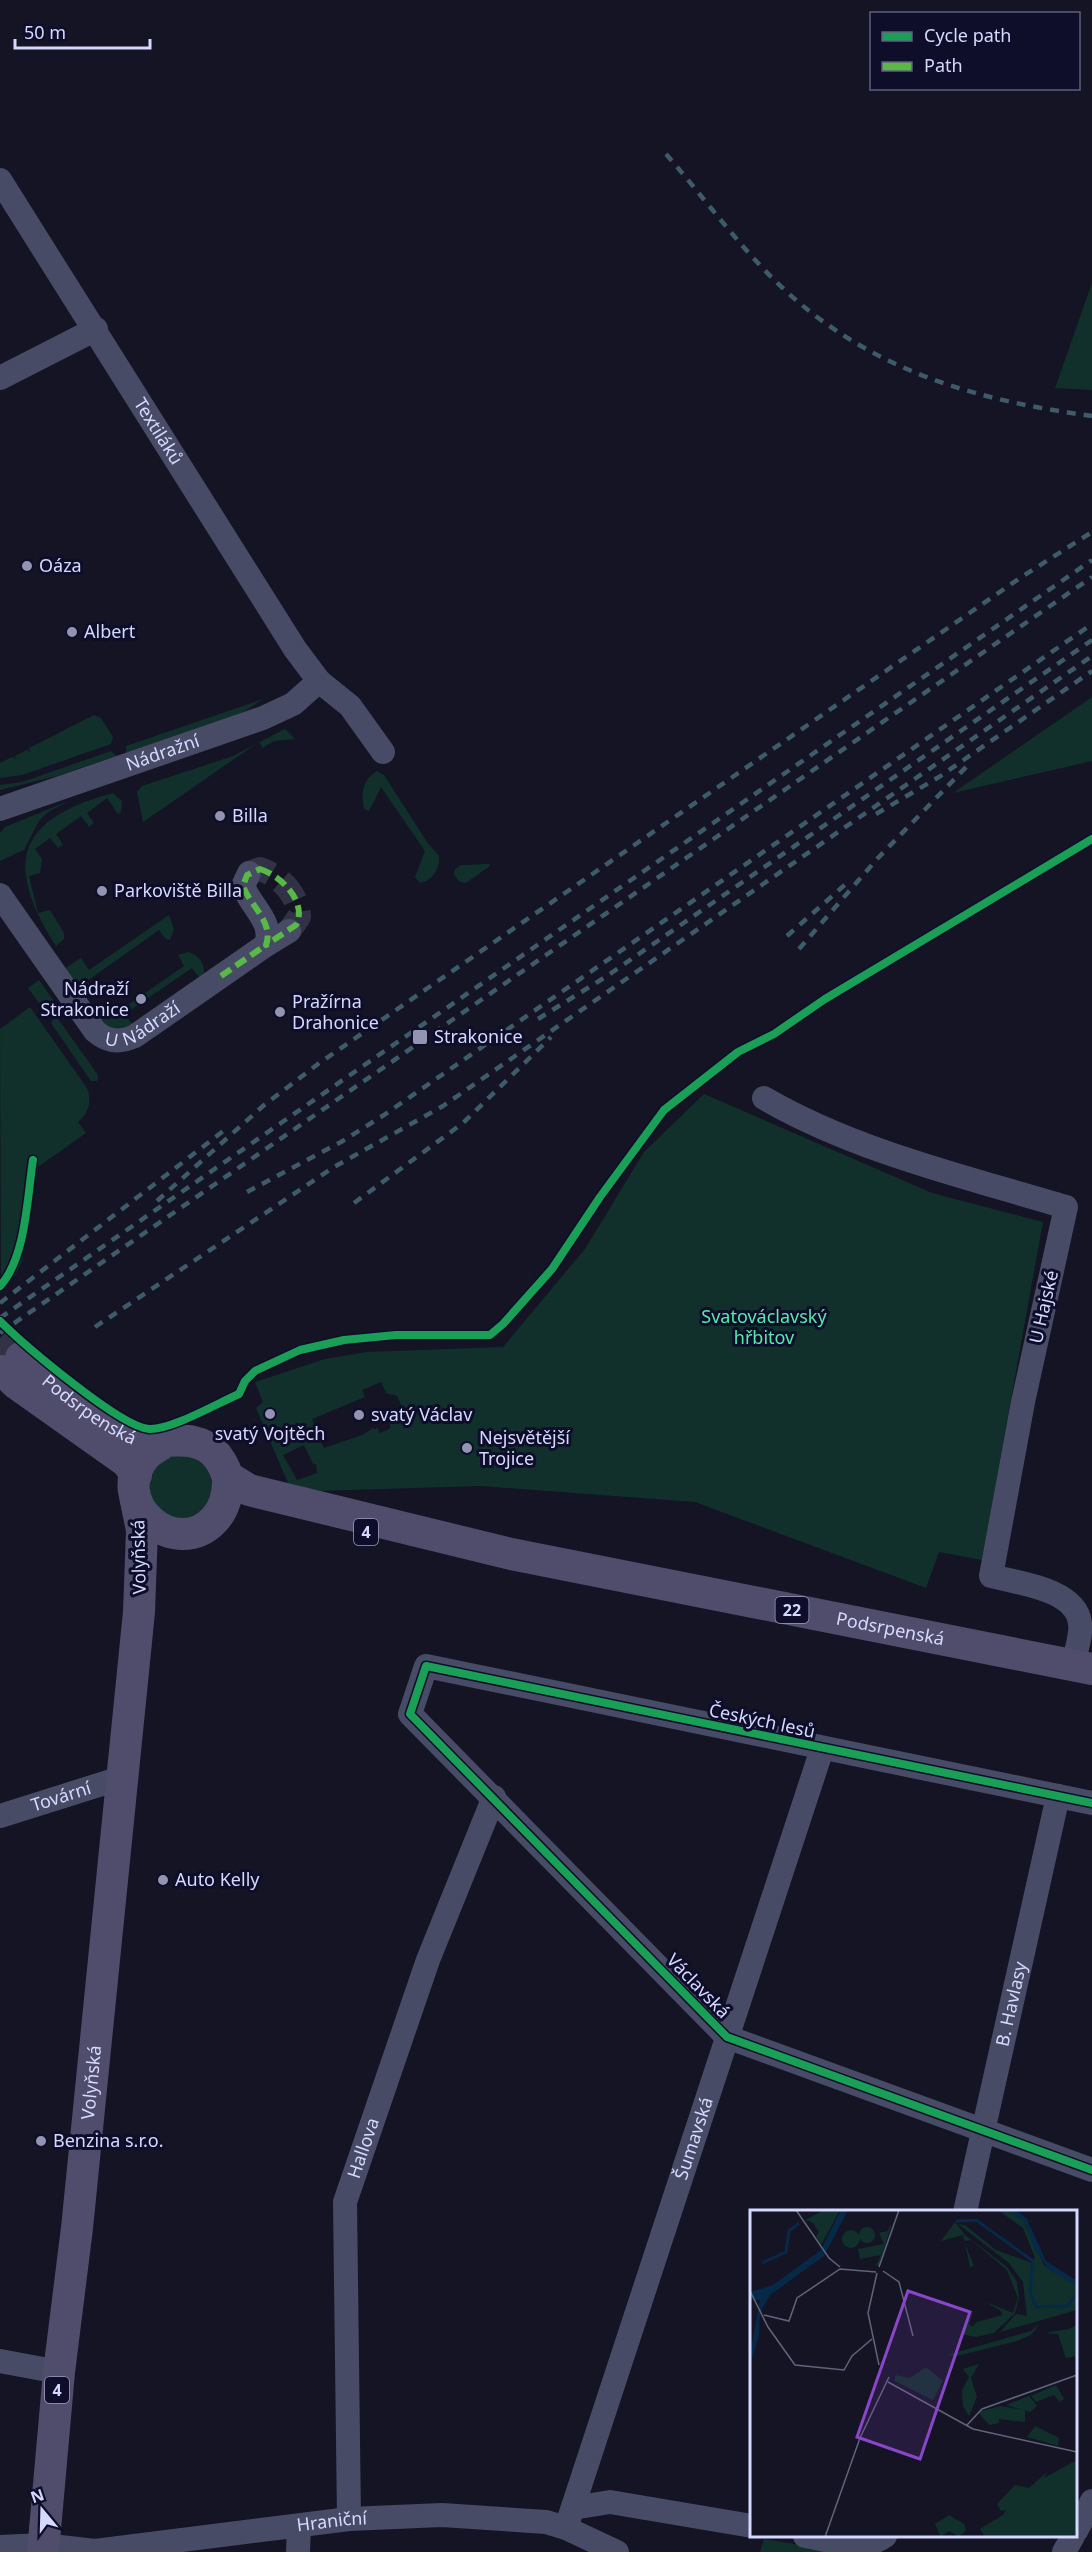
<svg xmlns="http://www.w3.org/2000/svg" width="1092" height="2552" font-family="'Noto Sans',sans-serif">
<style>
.green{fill:#11302b;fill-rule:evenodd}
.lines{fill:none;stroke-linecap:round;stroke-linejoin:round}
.minor-tunnel{stroke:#313245;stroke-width:24;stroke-dasharray:24 12;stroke-linecap:butt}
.major-tunnel{stroke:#313245;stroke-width:32;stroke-dasharray:32 16;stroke-linecap:butt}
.minor{stroke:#484b65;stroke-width:24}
.major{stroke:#504c6b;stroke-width:32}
.rail{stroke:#3e5b69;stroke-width:4.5;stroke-dasharray:9 8;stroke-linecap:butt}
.quiet{stroke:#58b947;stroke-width:6;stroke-dasharray:12 6;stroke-linecap:butt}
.cycleway-casing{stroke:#0e0e2a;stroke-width:11}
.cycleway{stroke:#1a9f57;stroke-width:8}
.poi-dot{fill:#9294b2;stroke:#0e0e2a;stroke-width:2}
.labels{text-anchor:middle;stroke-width:6;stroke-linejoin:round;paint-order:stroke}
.shield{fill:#0e0e2a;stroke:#9a9cbf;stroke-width:1.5}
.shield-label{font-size:16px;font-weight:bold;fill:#d6d9ff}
.street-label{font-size:18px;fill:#d6d9ff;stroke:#0e0e2a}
.poi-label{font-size:18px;fill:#d6d9ff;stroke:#0e0e2a;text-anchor:start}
.park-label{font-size:18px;fill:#56ebab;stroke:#0e0e2a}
.inset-river{fill:none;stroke:#062947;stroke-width:3}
.inset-road{fill:none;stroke:#62637c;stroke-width:1.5}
.view{fill:#8946c9;fill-opacity:0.15;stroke:#8946c9;stroke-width:3}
.inset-edge{fill:none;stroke:#d6d9ff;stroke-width:3}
</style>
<rect width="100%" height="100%" fill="#141424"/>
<path class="green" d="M 1092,283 L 1092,390 L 1055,388 Z
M 1092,697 L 1092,761 L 953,793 Z
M 263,699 L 242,713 L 126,753 L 126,746 Z
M 94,715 L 101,718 L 113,737 L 111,744 L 22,775 L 0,778 L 0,763 L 12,757 L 16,759 L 15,756 L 27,750 L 30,752 L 29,748 Z
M 285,729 L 295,739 L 274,741 L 263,748 L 259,742 L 143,822 L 137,792 L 142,786 L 233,756 Z
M 111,751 L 116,756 L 57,776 L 0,790 L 0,785 L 22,782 Z
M 377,771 L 384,775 L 427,842 L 439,856 C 440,868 433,881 420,883 L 415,877 L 425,851 L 381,787 L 369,811 L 364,809 C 361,794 362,780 377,771 Z
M 113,793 L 122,801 L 121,812 L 118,814 L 107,798 L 87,813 L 94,823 L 89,827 L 81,816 L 56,834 L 63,845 L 58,848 L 50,838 L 35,849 L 42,859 L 40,873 L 29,876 L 38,913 L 50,910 L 64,933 L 64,939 L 56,946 C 3,863 17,819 113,793 Z
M 71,800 L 48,812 L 39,821 L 24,850 L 0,861 L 0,833 L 5,827 Z
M 489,864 L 490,866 L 466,883 L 460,882 L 454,875 L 455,869 L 461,865 Z
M 169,915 L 174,929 L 170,940 L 166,939 L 159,930 L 87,981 L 93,990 L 91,994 L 80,992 L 64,969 L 81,958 L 89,970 Z
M 189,952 C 199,956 207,965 203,976 L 199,977 L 192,968 L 125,1014 L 132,1024 L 130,1027 L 109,1030 L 98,1016 L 101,1007 L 105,1007 L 112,1016 L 184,966 L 178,955 Z
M 39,980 L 59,1008 L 48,1016 L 28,988 Z
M 30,1007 L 87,1088 C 92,1101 89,1113 78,1122 L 86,1133 L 38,1167 L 22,1261 L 16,1274 L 1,1291 L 0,1029 Z
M 56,1016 L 98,1075 L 97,1081 L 91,1081 L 51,1023 Z
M 704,1094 L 932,1193 L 1043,1222 L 982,1560 L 939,1552 L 926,1588 L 695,1502 L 481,1486 L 317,1491 L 288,1483 L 256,1408 L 263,1402 L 255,1382 L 325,1359 L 366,1352 L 503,1347 L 585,1249 L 644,1152 ZM 381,1382 L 386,1393 L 397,1396 L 401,1405 L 396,1416 L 387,1417 L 391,1428 L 380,1433 L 377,1427 L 375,1430 L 373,1428 L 362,1435 L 324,1448 L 320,1440 L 312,1443 L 308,1433 L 316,1429 L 312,1419 L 365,1397 L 362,1390 ZM 304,1445 L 313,1464 L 316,1464 L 317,1473 L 297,1480 L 283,1455 Z
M148 1487a32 32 0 1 1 64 0a32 32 0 1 1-64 0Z
M 764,2539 L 844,2552 L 760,2552 Z"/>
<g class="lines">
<path class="minor-tunnel" d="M 249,873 L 260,869 C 279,875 299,895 299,917 L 289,931"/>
<path class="major-tunnel" d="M 0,1338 L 21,1358"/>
<g class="minor">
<path id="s1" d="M 0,180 L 295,649 L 319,681 L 350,706 L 383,752"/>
<path d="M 0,378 L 96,329"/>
<path id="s2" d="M 0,809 L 263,718 L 293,704 L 319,681"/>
<path d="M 249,873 L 243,886 C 251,907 274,922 266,945 L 289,931"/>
<path id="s3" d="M 0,895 L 95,1031 C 107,1042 120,1043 135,1036 L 266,945"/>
<path d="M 764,1098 C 855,1151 966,1177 1066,1207 L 1023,1402 L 991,1576 C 1018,1583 1076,1589 1080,1623 C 1082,1635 1075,1653 1073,1665"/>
<path d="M 1092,1803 L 426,1666 L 410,1714 L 727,2037 L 1092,2170"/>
<path id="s4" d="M 0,1816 L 124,1777"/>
<path id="s5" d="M 965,2212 L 1058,1796"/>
<path d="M 0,2361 L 59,2372"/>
<path d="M 573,2508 L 610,2502 L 752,2526"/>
<path id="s6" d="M 349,2519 L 345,2202 L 428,1960 L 494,1797"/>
<path id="s7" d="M 566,2528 L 822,1749"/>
<path d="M 1076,2531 L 1092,2501"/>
<path d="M 805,2536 C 830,2540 864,2552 885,2536"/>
<path id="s8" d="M 0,2547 L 43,2545 L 95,2551 L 349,2519 L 442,2515 L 546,2522 L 566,2528 L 617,2552"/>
<path d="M 298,2552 L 299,2526"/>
<path d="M 1064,2552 L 1073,2536"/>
</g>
<g class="major">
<path id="s9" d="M 21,1358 C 51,1384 85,1414 120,1432 C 127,1436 137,1441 145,1441 C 171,1443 198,1433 217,1456 C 223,1464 227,1472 228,1481 C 228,1494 224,1509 215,1519 C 175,1563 105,1501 146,1455 C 151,1450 159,1446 165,1442"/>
<path d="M 3,1371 L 17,1384 L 127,1462 L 136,1475"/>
<path id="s10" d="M 228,1477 L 249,1490 L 511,1554 L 1092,1669"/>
<path id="s11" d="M 43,2552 L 59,2372 L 77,2228 L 139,1612 L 142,1530 L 136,1501"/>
</g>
<path class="rail" d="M 666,154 C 707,201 749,260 796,300 C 882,374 982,401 1092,416
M 876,814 L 939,777 L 1092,671
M 787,936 L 848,882
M 799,949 L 877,859 L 971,762
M 538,1019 L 607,976 L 1092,640
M 247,1192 L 341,1142 L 384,1115 L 1092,624
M 157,1201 L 263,1106 L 318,1064 L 1020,578 L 1092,532
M 354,1203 L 463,1123 L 551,1037
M 0,1303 L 226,1129
M 0,1318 L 1092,560
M 95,1327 L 334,1167 L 443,1106 L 1092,656
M 0,1333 L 1092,577"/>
<path class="quiet" d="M 260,869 C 280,875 308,902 296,925 L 266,945 C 274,922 251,907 243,886 L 247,875 Z
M 221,976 L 266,945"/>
<g class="cycleway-casing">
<path id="cycleway" d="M 0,1286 C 26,1258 27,1198 33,1160
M 0,1321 C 23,1344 120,1427 149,1429 C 171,1430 216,1404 239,1394 L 245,1381 L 255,1371 L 300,1350 L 344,1340 L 396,1335 L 490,1335 L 503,1324 L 552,1269 L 600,1197 L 664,1110 L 738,1052 L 774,1034 L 825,999 L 1092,839
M 1092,1803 L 426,1666 L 410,1714 L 727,2037 L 1092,2170"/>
</g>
<use href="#cycleway" class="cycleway"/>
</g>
<g class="poi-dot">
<circle cx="27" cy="566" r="6"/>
<circle cx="72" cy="632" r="6"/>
<circle cx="220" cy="816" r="6"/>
<circle cx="102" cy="891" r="6"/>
<circle cx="141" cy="999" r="6"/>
<circle cx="280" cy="1012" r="6"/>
<rect x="412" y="1029" width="16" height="16" rx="3"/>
<circle cx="270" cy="1414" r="6"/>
<circle cx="359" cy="1415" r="6"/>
<circle cx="467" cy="1448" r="6"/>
<circle cx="163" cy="1880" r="6"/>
<circle cx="41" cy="2141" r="6"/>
</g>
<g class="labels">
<g class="shield">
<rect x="354" y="1519" width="24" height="26" rx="4.5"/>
<rect x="775.5" y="1597" width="33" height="26" rx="4.5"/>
<rect x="45" y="2377" width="24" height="26" rx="4.5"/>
</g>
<g class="shield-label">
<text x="366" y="1538">4</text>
<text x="792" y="1616">22</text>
<text x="57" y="2396">4</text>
</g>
<g class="street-label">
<text dy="6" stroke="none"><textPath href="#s1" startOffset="297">Textiláků</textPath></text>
<text dy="6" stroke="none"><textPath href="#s2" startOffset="172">Nádražní</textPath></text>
<text dy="6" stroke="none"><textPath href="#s3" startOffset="220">U Nádraží</textPath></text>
<text transform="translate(1044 1307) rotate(-77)" y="6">U Hajské</text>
<text dy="6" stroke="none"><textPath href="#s9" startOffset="86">Podsrpenská</textPath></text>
<text transform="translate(139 1557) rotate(-91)" y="6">Volyňská</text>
<text dy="6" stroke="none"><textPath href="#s10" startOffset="681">Podsrpenská</textPath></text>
<text transform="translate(762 1721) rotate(12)" y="6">Českých lesů</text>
<text dy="6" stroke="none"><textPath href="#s4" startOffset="64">Tovární</textPath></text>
<text transform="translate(698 1986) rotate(46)" y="6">Václavská</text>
<text dy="6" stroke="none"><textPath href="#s5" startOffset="213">B. Havlasy</textPath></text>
<text dy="6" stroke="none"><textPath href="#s11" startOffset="472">Volyňská</textPath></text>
<text dy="6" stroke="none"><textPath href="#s7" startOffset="410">Šumavská</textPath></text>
<text dy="6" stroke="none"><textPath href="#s6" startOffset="374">Hallova</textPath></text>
<text dy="6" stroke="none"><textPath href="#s8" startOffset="334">Hraniční</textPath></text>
</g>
<g class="poi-label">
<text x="39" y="572">Oáza</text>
<text x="84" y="638">Albert</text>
<text x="232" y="822">Billa</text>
<text x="114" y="897">Parkoviště Billa</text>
<text x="129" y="995" text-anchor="end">Nádraží<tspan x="129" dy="21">Strakonice</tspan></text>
<text x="292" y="1008">Pražírna<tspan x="292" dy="21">Drahonice</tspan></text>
<text x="434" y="1043">Strakonice</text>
<text x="371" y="1421">svatý Václav</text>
<text x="270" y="1440" text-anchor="middle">svatý Vojtěch</text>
<text x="479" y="1444">Nejsvětější<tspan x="479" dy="21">Trojice</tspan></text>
<text x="175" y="1886">Auto Kelly</text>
<text x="53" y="2147">Benzina s.r.o.</text>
</g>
<g class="park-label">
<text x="764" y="1323">Svatováclavský<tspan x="764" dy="21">hřbitov</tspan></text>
</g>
</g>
<g transform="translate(750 2210)">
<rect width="327" height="327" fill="#141424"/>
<path d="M 74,0 L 90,0 L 71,35 L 66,26 L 69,22 L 62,12 L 55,10 ZM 248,0 L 259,0 L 274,11 L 294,55 L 327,76 L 327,100 L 250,122 L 266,104 L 277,106 L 273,72 L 259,53 L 208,14 L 215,15 L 246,40 L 282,53 L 285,48 L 273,18 ZM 205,12 L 215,25 L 257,57 L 267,72 L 269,88 L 267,96 L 265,103 L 244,123 L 226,127 L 211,124 L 224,100 L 219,114 L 222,117 L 227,112 L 252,105 L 251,101 L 236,92 L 263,103 L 268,88 L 257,60 L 221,30 L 214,31 L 224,56 L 220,57 L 213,25 L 191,31 ZM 140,15 L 141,16 L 129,56 L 126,55 L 131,45 L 110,49 L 108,39 L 134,34 L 129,23 L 138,21 ZM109 25a8 8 0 1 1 16 0a8 8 0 1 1-16 0ZM92 29a9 9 0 1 1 18 0a9 9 0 1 1-18 0ZM 327,108 L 327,146 L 316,148 L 308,124 L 295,123 L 319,119 L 327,115 ZM 290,114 L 281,125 L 267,131 L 207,146 L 197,145 L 281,121 ZM 229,154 L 221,168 L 227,187 L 219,206 L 213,196 L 212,180 L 219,167 L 213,159 ZM 176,157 L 193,171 L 183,190 L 145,171 L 145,165 L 160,168 ZM 306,175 L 314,189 L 310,192 L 304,185 L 286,192 L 281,186 ZM 279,186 L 287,196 L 280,202 L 256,195 ZM 250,196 L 275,200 L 275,212 L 249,209 L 249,213 L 239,215 L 228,202 ZM 285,216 L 309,228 L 308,236 L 277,227 ZM 327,250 L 327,327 L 235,327 L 230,319 L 253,305 L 256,300 L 251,301 L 247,294 L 265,275 L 279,278 L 297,262 L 294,268 ZM 199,305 L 214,314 L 216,320 L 209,327 L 199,321 L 191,327 L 185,314 Z" fill="#11302b"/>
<path d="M 91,0 L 98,0 L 74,46 L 20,85 L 10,103 L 9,126 L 1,151 L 0,198 L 0,144 L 10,90 L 0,89 L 0,82 L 23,75 L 71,40 ZM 259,0 L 266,0 L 277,9 L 296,51 L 327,71 L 327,76 L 299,60 L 284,38 L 276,14 Z" fill="#062947"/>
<path class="inset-river" d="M 206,11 L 226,10 L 283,51 L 280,82 L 286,97 L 317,96 L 327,85M 12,53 L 36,42 L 39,21 L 49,13"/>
<path class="inset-road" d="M 46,0 L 79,48 L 90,57M 129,57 L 149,0M 133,61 L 149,72 L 163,126M 127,63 L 118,103 L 129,155M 0,81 L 18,117 L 45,155 L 94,160 L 102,146 L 122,129M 14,105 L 39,111 L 47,88 L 90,59 L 126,62M 138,172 L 223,219 L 327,242M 217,215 L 232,199 L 327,165M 75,327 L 110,228 L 139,167"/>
<path class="view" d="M 158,81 L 220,102 L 170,249 L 107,227 Z"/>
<rect width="327" height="327" class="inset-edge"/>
</g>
<rect x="870" y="12" width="210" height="78" fill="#0e0e2a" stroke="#5e5f7f" stroke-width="1.5"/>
<rect x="882" y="32" width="30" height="9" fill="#1a9f57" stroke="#5e5f7f" stroke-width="1.5"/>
<text x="924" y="42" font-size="18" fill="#d6d9ff">Cycle path</text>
<rect x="882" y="62" width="30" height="9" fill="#58b947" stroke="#5e5f7f" stroke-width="1.5"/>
<text x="924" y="72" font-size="18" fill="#d6d9ff">Path</text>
<g transform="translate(42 2510) rotate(341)" stroke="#0e0e2a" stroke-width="4.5" paint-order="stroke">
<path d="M0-4.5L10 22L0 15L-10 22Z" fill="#d6d9ff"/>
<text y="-9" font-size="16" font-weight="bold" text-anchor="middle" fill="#d6d9ff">N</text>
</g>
<path d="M15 39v9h135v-9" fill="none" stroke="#d6d9ff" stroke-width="3"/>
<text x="24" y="39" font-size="18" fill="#d6d9ff" stroke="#0e0e2a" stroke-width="4.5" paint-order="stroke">50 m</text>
</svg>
